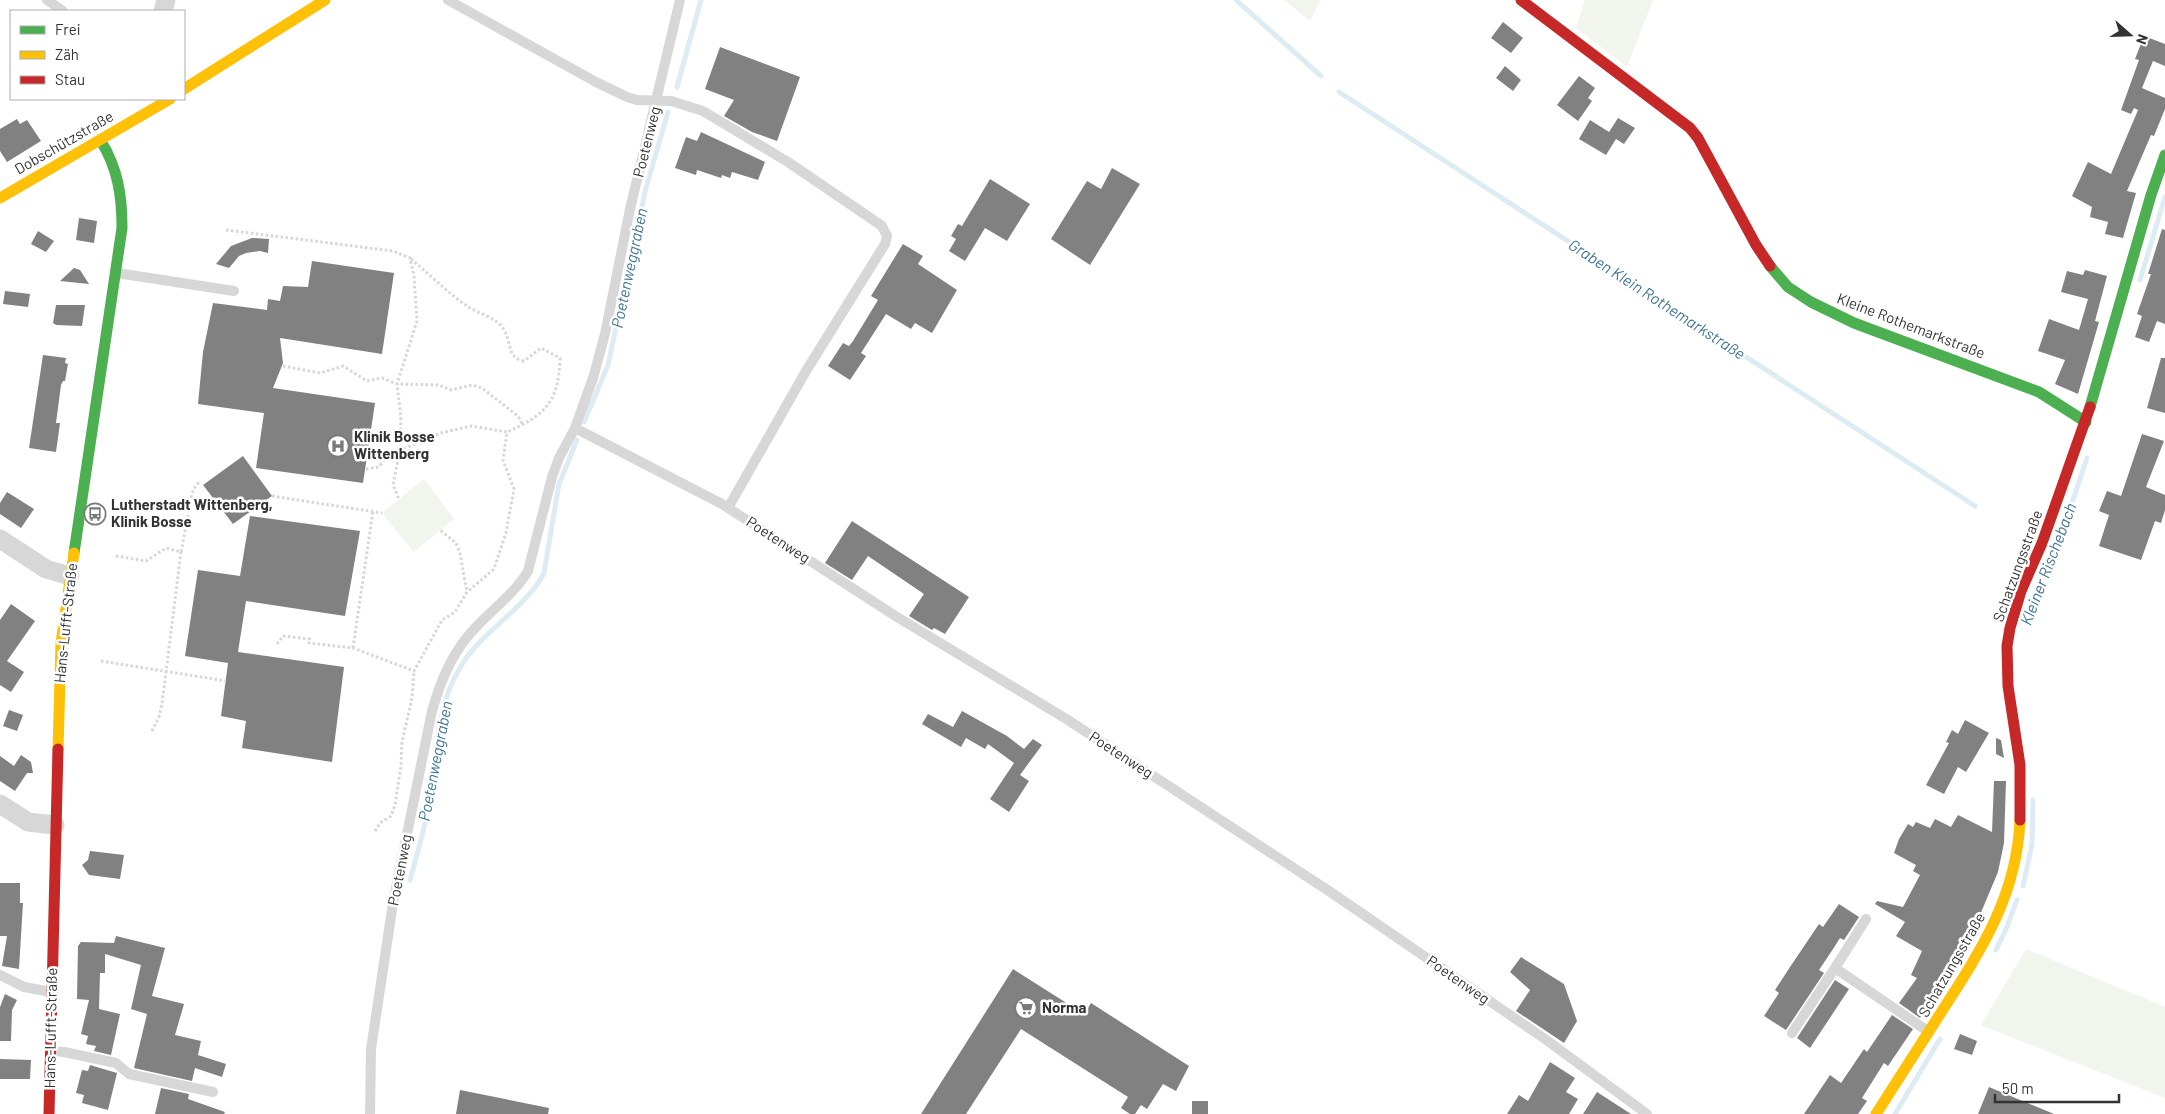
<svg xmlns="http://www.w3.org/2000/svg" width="2165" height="1114" font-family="Barlow,sans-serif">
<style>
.green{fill:#f1f5ed}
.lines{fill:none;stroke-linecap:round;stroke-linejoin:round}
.stream{stroke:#ddebf3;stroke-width:5}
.building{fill:#818181}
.path{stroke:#d6d6d6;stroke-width:3;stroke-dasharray:2.5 2.5;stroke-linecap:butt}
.lane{stroke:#d7d7d7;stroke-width:10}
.street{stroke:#d7d7d7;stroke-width:19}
.fast{stroke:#4caf50;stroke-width:11}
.slow{stroke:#ffc107;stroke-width:11}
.jam{stroke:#c62828;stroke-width:11}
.labels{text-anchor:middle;stroke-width:5;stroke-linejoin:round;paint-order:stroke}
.street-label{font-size:15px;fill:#333;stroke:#fff}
.poi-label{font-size:15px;font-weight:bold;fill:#333;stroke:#fff;text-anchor:start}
.water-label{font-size:16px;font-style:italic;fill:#3f7597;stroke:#fff}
</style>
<rect width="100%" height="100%" fill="#fff"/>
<path class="green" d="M 1284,0 L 1321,0 L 1310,21 Z
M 1585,0 L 1653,0 L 1627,67 L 1576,28 Z
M 424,479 L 454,519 L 414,552 L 382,513 Z
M 2026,949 L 2165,1007 L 2165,1098 L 1981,1025 Z"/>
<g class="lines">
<path class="stream" d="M 1236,0 L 1321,76
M 677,87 L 701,0
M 1339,92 L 1975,506
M 2140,280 L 2165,197
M 584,422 L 608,365 L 646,188 L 668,112
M 2028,611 L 2062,533 L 2087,458
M 410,880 C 417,854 425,829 429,802 C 436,757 436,706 461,666 C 482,631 526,608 544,573 L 559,484 L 577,440
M 2023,886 L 2032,844 L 2033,800
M 1996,950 L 2007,927 L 2017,900
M 1895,1114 L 1940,1039"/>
</g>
<path class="building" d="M 1503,22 L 1523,38 L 1511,53 L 1491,38 Z
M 2144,36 L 2165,44 L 2165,66 L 2153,61 L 2142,88 L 2165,98 L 2165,109 L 2154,136 L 2151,135 L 2127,191 L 2136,193 L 2123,238 L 2105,234 L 2108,222 L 2090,217 L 2092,207 L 2072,196 L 2088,162 L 2111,174 L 2138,110 L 2134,108 L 2131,114 L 2121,110 L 2139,60 L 2135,59 Z
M 720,47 L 800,77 L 777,141 L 752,132 L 724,116 L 734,100 L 705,89 Z
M 1505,66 L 1521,80 L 1513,91 L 1496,78 Z
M 1579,76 L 1595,88 L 1588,98 L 1592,101 L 1578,121 L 1557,105 Z
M 1618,118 L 1635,128 L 1624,144 L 1616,139 L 1606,155 L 1579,139 L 1590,120 L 1609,132 Z
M 17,119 L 20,124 L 27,120 L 41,141 L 7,162 L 0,151 L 0,129 Z
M 701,132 L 765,162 L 758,180 L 732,172 L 730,178 L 722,175 L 721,178 L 697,170 L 696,175 L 675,168 L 686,137 L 697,141 Z
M 1112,168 L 1140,184 L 1090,265 L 1051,239 L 1087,181 L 1101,189 Z
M 990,179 L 1030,204 L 1007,241 L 985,228 L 965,261 L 949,251 L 956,239 L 951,236 L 958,224 L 962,226 Z
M 79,218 L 97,221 L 94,243 L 76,240 Z
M 2162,229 L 2165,230 L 2165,324 L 2157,321 L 2149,342 L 2135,337 L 2142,316 L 2137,314 L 2151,274 L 2148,274 Z
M 38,231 L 54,241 L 46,252 L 31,244 Z
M 252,238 L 269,239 L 268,253 L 260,251 L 246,253 L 239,256 L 229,268 L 216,264 L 231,246 Z
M 903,244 L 923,256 L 918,264 L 957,290 L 932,333 L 915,323 L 911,329 L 886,314 L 861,353 L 866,356 L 850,380 L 828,366 L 843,343 L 849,346 L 853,341 L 878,300 L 871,296 Z
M 312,261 L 394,273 L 382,354 L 280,338 L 283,363 L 273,388 L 375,403 L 363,483 L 256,468 L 264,413 L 198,404 L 203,352 L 213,303 L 267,310 L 268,299 L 280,301 L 283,286 L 308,287 Z
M 74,268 L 80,270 L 89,284 L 60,281 Z
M 2085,270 L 2107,276 L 2095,321 L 2099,322 L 2078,394 L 2055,384 L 2065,360 L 2038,351 L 2049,319 L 2079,330 L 2088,299 L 2061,292 L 2067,271 L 2083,275 Z
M 5,291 L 30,294 L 28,307 L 3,304 Z
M 56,305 L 85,305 L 82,326 L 56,325 L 53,323 Z
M 43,355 L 66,358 L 65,363 L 68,364 L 65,381 L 63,381 L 61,385 L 56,423 L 60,423 L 56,452 L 29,448 Z
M 2161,358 L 2165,358 L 2165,413 L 2147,408 Z
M 2142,434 L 2164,441 L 2146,487 L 2165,495 L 2165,510 L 2161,523 L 2155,521 L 2141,560 L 2099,546 L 2109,515 L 2099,511 L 2107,491 L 2121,496 Z
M 243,456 L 272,496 L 233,524 L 203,485 Z
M 7,492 L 34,509 L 21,528 L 0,514 L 0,503 Z
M 250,516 L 360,531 L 345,616 L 246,601 L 238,652 L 344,667 L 332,762 L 242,748 L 246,721 L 221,716 L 228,663 L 185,656 L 198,570 L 240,576 Z
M 852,521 L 969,597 L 945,634 L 934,628 L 932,630 L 909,616 L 924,594 L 868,556 L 852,580 L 825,563 Z
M 11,604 L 35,621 L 7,661 L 24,672 L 11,692 L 0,685 L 0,620 Z
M 9,710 L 23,715 L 17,731 L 3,726 Z
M 962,711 L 1007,736 L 1024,749 L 1033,739 L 1042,745 L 1020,775 L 1029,781 L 1009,812 L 990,799 L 1014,763 L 988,744 L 985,749 L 966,738 L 961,747 L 922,724 L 928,714 L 953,727 Z
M 1965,720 L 1989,733 L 1966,772 L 1958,767 L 1944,794 L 1926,785 L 1949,743 L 1946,742 L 1952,730 L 1958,734 Z
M 1996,738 L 2001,740 L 2004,758 L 1996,754 Z
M 21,755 L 31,762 L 33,773 L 27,773 L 15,791 L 0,781 L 0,756 L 14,766 Z
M 1994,781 L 2006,781 L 2004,843 L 1998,872 L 1969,941 L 1961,954 L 1956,951 L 1928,999 L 1931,1001 L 1920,1018 L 1899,1003 L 1917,978 L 1911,975 L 1922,951 L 1896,936 L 1905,922 L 1875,904 L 1877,901 L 1903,907 L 1920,875 L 1913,871 L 1916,865 L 1894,853 L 1899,839 L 1908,824 L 1913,827 L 1916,822 L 1930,828 L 1935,819 L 1951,827 L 1958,815 L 1992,832 Z
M 90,851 L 124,855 L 120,879 L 89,875 L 82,865 L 88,860 Z
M 0,883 L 20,883 L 20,903 L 23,903 L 19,969 L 2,966 L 7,936 L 0,936 Z
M 1839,904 L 1859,917 L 1844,940 L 1840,938 L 1833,949 L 1819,970 L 1824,973 L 1786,1030 L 1764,1016 L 1779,993 L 1775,990 L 1790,967 L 1819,924 L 1823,927 Z
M 116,936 L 165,948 L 152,996 L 184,1004 L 175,1035 L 201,1041 L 198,1055 L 226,1064 L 222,1077 L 195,1068 L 192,1081 L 134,1068 L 147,1014 L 131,1009 L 141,965 L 105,954 L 105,973 L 100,973 L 99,1009 L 120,1014 L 111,1055 L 94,1051 L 96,1046 L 86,1044 L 88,1036 L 81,1034 L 89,1000 L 77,999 L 78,946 L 81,942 L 114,943 Z
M 1521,957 L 1564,984 L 1577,1021 L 1564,1043 L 1516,1011 L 1530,990 L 1510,972 Z
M 1013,969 L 1076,1009 L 1080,1003 L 1088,1008 L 1091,1003 L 1189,1066 L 1176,1091 L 1163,1084 L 1147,1109 L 1141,1105 L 1135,1114 L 1130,1114 L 1121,1108 L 1128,1097 L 1021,1029 L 966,1114 L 921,1114 Z
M 1835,980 L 1849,989 L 1810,1048 L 1797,1038 Z
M 5,994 L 17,1000 L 12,1010 L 11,1041 L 0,1041 L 0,1007 Z
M 1892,1015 L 1913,1029 L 1888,1066 L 1884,1063 L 1862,1098 L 1867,1101 L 1858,1114 L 1804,1114 L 1830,1075 L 1841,1083 L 1864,1049 L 1867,1052 Z
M 1960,1034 L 1977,1041 L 1972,1055 L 1954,1049 Z
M 0,1059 L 31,1060 L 30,1079 L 0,1079 Z
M 1550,1062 L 1575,1078 L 1566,1092 L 1578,1099 L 1569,1114 L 1507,1114 L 1519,1095 L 1528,1101 Z
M 90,1065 L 117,1073 L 108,1110 L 82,1103 L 84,1095 L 76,1093 L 82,1070 L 88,1071 Z
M 1989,1087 L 2054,1114 L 1978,1114 Z
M 161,1088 L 189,1094 L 188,1099 L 225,1112 L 224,1114 L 155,1114 Z
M 460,1090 L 549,1108 L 548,1114 L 456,1114 Z
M 1597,1092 L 1631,1114 L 1583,1114 Z
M 1192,1101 L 1208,1101 L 1208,1114 L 1192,1114 Z"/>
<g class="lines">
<path class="path" d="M 226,230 L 393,251 L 410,258 L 414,276 L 417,321 L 397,384 L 401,419 L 400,449 L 393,485 L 399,499
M 411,259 C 429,274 447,292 467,306 C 477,313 497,318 503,328 C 512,341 506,358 524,361 L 541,348 L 560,358 C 559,401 546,415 507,432
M 283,366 L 320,373 L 343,366 L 367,381 L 382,378 L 397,384 L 439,385 L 451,390 L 472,385 L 482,388 L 518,416 L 523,425
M 366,469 L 379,467 L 387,456 L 441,433 L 471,426 L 507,432 L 503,460 L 514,489 L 506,533 L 494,569 L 467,592
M 272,496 L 382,513
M 116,556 L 146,561 L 166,548 L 181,552 L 193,490 L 199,482
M 277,644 L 283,636 L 310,639 L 309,643 L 353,648 L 414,671 L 442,620 L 455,612 L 467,592 L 460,553 L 456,543 L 440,530
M 353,648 L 373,511
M 101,661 L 226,681
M 152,731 L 159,717 L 162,704 L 181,552
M 375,831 L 380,823 L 391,816 L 395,805 L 401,766 L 402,742 L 412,698 L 414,671"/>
<path class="lane" d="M 47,0 L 63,11
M 448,0 L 596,82 L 627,97 L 637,100 L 671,101 L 703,111 L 788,162 L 882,226 L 887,236 L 885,244 L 806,371 L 728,508
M 117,273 L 234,291
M 575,428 L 593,378 L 605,334 L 630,209 L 680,0
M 1835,968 L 1866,919
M 0,975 L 24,987 L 51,992
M 1792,1033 L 1835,968 L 1929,1032
M 51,1051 L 64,1052 L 116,1063 L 129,1074 L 213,1092
M 370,1114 L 371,1049 L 393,903 L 432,711 C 441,679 453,651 476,627 C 494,608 515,593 528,571 L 552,477 L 559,458 L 575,428 L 722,504 L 897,617 L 1068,720 L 1332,893 L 1545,1039 L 1647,1114"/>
<path class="street" d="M 163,11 L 166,0
M 0,539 L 46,569 L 70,576
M 0,804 L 28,822 L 55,825"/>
<path class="fast" d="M 1770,266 L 1788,287 L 1811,302 L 1854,323 L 2039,392 L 2086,422
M 2090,407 L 2151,195 L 2165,155
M 74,553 L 122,228 C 122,196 118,169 101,141"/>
<path class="slow" d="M 184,89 L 325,0
M 0,198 L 170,99
M 58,749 L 61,643 L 74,553
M 1876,1114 C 1898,1080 1920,1045 1942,1011 C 1982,949 2017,895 2020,820"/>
<path class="jam" d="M 1521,0 L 1690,128 L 1698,138 L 1756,245 L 1770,266
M 2020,820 L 2020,765 L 2008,686 L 2007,646 L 2010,628 L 2021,591 L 2042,543 L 2090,407
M 49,1114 L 58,749"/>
</g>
<defs>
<g id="hospital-ring" transform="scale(1.125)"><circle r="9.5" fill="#fff" stroke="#7a7a7a" stroke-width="1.5"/><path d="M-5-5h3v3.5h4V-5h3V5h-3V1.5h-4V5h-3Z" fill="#7a7a7a"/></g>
<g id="bus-ring" transform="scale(1.125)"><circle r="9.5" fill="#fff" stroke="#7a7a7a" stroke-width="1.5"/><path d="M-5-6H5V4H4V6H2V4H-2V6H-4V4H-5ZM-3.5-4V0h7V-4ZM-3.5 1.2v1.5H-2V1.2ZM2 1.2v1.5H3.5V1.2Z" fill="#7a7a7a"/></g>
<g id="supermarket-ring" transform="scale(1.125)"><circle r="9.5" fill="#fff" stroke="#7a7a7a" stroke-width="1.5"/><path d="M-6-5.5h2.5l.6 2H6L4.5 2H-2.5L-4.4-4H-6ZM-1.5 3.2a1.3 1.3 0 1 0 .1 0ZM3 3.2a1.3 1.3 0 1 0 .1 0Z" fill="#7a7a7a"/></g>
</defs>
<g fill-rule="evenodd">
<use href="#hospital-ring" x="338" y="446"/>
<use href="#bus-ring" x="95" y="514"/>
<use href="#supermarket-ring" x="1026" y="1008"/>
</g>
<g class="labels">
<g class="street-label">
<text transform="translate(647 142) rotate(-76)" y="5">Poetenweg</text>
<text transform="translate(64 143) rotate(-30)" y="5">Dobschützstraße</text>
<text transform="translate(1911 326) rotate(21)" y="5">Kleine Rothemarkstraße</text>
<text transform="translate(778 540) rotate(33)" y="5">Poetenweg</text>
<text transform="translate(2018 566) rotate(-70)" y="5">Schatzungsstraße</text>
<text transform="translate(66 623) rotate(-84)" y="5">Hans-Lufft-Straße</text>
<text transform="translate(1121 755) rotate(33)" y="5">Poetenweg</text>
<text transform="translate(400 870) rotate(-79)" y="5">Poetenweg</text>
<text transform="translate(1952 965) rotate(-60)" y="5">Schatzungsstraße</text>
<text transform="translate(1458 980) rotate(35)" y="5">Poetenweg</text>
<text transform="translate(51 1028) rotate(-89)" y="5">Hans-Lufft-Straße</text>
</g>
<g class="poi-label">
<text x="354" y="442">Klinik Bosse<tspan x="354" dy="17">Wittenberg</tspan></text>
<text x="111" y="510">Lutherstadt Wittenberg,<tspan x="111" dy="17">Klinik Bosse</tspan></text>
<text x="1042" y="1013">Norma</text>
</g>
<g class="water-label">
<text transform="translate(629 268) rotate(-78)" y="6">Poetenweggraben</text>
<text transform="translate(1657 299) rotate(33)" y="6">Graben Klein Rothemarkstraße</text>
<text transform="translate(2048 564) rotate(-69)" y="6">Kleiner Rischebach</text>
<text transform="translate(435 761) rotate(-79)" y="6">Poetenweggraben</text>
</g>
</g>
<rect x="10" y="10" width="175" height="90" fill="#ffffff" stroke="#adadad"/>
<rect x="20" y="26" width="25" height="8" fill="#4caf50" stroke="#adadad"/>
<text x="55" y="35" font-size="15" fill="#333333">Frei</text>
<rect x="20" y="51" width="25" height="8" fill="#ffc107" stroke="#adadad"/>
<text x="55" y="60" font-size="15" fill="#333333">Zäh</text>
<rect x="20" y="76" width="25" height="8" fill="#c62828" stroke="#adadad"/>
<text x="55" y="85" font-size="15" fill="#333333">Stau</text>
<g transform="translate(2130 35) rotate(110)" stroke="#ffffff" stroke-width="4" paint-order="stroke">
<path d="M0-4L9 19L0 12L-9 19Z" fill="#333333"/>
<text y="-8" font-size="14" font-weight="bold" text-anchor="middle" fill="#333333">N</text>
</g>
<path d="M1995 1094v8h124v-8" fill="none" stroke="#333333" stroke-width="2.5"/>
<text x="2002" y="1094" font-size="15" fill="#333333" stroke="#ffffff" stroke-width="4" paint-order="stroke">50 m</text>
</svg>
